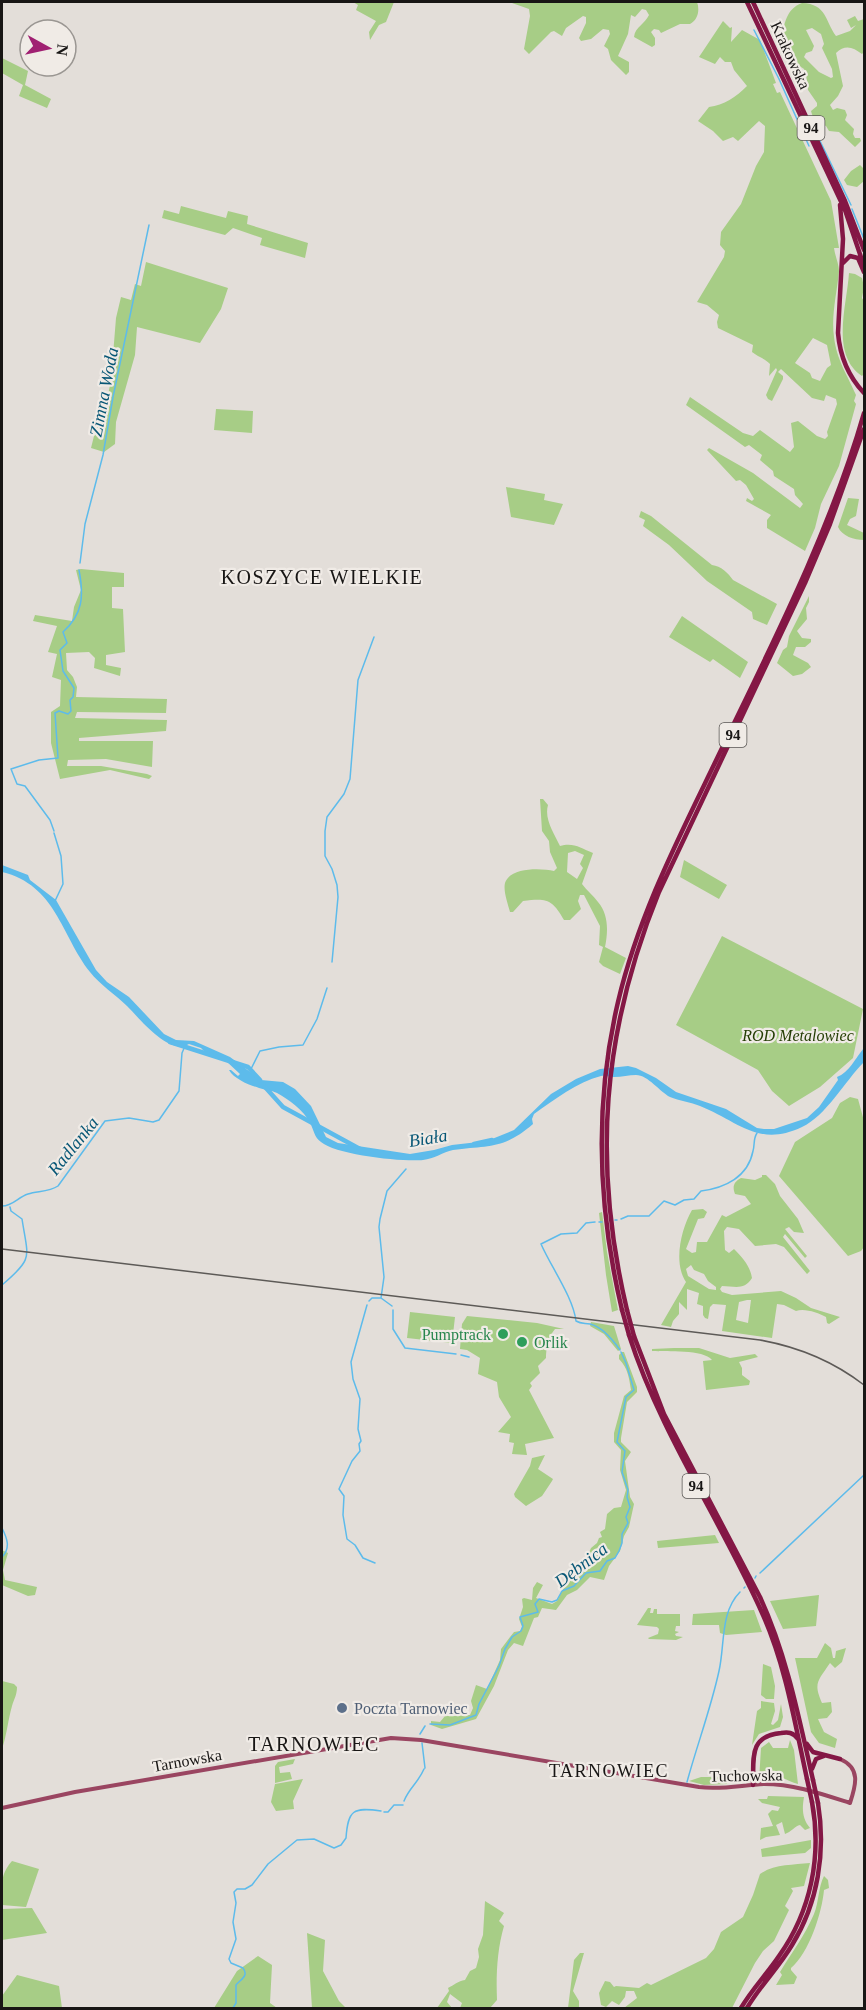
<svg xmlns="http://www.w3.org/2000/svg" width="866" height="2010" font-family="'Times New Roman',serif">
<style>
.green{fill:#a7cd86;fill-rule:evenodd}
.water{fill:#5dbbeb}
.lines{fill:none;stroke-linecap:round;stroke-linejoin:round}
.stream{stroke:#5dbbeb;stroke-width:1.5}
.river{stroke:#5dbbeb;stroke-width:4.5}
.secondary{stroke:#9a4561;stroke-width:4}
.primary{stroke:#841745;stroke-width:4.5}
.rail{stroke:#5d5a57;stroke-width:1.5}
.primary-bridge{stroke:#841745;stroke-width:4.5}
.leisure-dot{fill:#2e9e5b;stroke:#f0ebe6;stroke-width:2}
.service-dot{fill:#5c6f8a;stroke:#f0ebe6;stroke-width:2}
.labels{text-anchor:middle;stroke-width:4.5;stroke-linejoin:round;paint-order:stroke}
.shield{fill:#f0ebe6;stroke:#595654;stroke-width:1.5}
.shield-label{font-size:15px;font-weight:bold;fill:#181615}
.street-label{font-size:16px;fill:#181615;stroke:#f0ebe6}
.park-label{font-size:16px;font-style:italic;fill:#253e05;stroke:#f0ebe6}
.leisure-label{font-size:16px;fill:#27864d;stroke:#f0ebe6;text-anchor:end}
.service-label{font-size:16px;fill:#4e5e75;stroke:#f0ebe6;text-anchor:start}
.water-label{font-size:18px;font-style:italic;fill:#085776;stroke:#f0ebe6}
.neighbourhood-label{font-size:18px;letter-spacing:1.5px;fill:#181615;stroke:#f0ebe6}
.quarter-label{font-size:20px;letter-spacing:1.5px;fill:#181615;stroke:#f0ebe6}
</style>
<rect width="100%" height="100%" fill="#e3ded9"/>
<path class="green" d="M 353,2 L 394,2 L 386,22 L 379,25 L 370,40 L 369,32 L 376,21 L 356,10 L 358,5 Z
M 512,3 L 697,2 C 700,10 698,20 690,24 L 680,24 L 661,33 L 659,30 L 654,29 L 651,32 L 655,38 L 655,45 L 652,47 L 634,37 C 635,27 645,24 649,15 L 646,10 L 642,9 L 635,17 L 631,15 L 628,34 L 618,56 L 629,62 L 629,72 L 626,75 L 611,60 L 608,49 L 604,46 L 610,34 L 609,30 L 603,29 L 591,39 L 581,41 L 579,38 L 586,23 L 586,17 L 583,16 L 566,28 L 562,36 L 554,31 L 551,32 L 529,54 L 524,49 L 530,16 L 529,9 Z
M 802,3 C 827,4 825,21 836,36 L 850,31 L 856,25 L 851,28 L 847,20 L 855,16 L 858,21 L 864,19 L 864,52 L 862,54 C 853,47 845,44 836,53 L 843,86 L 838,96 L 830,105 L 833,110 L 837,108 L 845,110 L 847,115 L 845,120 L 854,129 L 853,134 L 855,138 L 860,138 L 861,141 L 855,147 L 839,132 L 829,131 L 826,126 C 818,123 813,120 811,111 L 817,106 L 817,103 L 808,90 L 806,74 L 804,69 L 792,61 L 781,38 C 785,23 786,9 802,3 ZM 812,28 L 821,34 L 824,44 L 822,48 L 832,69 L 833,77 L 831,78 L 819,72 L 804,57 L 806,53 L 812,51 L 814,46 L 806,30 Z
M 723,21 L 730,28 L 732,27 L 731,42 L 742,30 L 760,40 L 776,83 L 773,84 L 777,93 L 780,92 L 831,201 L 839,248 L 834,248 C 835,256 839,264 839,271 C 837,293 831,315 834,337 C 837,361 847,374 856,395 L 854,401 L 856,404 L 839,466 L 821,504 L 815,528 L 805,551 L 767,528 L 767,520 L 771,515 L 746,501 L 747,498 L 752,501 L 754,499 L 746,485 L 740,480 L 736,481 L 707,450 L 709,448 L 753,473 L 800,508 L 803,504 L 795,495 L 794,489 L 774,476 L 773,471 L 760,460 L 762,455 L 749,445 L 745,447 L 686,405 L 690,397 L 743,433 L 753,436 L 760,430 L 790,452 L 794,447 L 791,423 L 798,421 L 817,436 L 825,439 L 828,436 L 827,432 L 837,404 L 836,399 L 826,395 L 824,401 L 812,398 L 781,369 L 778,372 L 783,376 L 783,379 L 772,401 L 768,399 L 766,395 L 777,370 L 776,368 L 769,376 L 770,364 C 766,359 758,357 752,352 L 753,345 L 718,328 L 717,322 L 719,315 L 707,305 L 697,302 L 724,257 L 725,251 L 720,245 L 721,232 L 741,204 L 756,166 L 764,152 L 765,126 L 759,121 L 738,141 L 733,137 L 723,141 L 713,131 L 698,121 L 709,107 C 724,105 736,97 747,86 L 734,70 L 731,62 L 725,62 L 720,57 L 715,64 L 699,57 ZM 813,338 L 827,345 L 831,365 L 827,368 L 820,381 L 812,378 L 810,373 L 795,363 Z
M 2,58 L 28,71 L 25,85 L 51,99 L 47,108 L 19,96 L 23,85 L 2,73 Z
M 860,165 L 864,169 L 864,181 L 857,187 L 847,185 L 844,180 L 851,171 Z
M 181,206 L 226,218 L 228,211 L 248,216 L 247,224 L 308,243 L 305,258 L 260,245 L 262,238 L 233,228 L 225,235 L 162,218 L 164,210 L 179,214 Z
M 146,262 L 228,288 L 221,309 L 200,343 L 137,327 L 135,355 L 116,422 L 115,444 L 104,452 L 91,448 L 99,416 L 104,415 L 111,380 L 116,318 L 121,297 L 131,300 L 135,284 L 141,286 Z
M 849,273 L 855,274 L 862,278 L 864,287 L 862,298 L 864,301 L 864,374 L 862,376 C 830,355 847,305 849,273 Z
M 216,409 L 253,411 L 252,433 L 214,430 Z
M 506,487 L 545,494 L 544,500 L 563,504 L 554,525 L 511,517 Z
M 848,498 L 859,499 L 856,516 L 850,519 L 847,525 L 864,533 L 864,540 C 854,540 842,536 838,527 Z
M 641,511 L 651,516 L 712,565 C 721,566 728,573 733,580 L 777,604 L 767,625 L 753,619 L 752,612 L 707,581 L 669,545 L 643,526 L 645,520 L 639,517 Z
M 81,569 L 124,573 L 124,587 L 112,587 L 112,608 L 123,609 L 125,652 L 106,655 L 106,665 L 121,668 L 120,676 L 94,668 L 95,658 L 89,652 L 66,653 L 67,670 L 73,677 L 77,687 L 76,697 L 167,699 L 166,713 L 77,712 L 75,718 L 167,720 L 166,731 L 79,738 L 79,741 L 153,741 L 152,767 L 106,759 L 68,760 L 67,766 L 101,766 L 147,774 L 152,776 L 149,779 L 110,770 L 60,779 L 51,743 L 51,712 L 60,706 L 61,680 L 52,677 L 57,654 L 48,652 L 57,626 L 33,621 L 35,615 L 72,621 L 74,607 L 81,590 L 76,570 Z
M 809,596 L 809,602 L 806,608 L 807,619 L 797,631 L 802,638 L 811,639 L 811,642 L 805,647 L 796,647 L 793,655 L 808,663 L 811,667 L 802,674 L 793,676 L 777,663 L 783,650 L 787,647 L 789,636 Z
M 682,616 L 748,662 L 740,678 L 713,659 L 710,662 L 669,637 Z
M 540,799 L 543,799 L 548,805 C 544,819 554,833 560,846 C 573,842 581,848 593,853 L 582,884 C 587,891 593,895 598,902 C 609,915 608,932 605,947 L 626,958 L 620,974 L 603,966 L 599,962 L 603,947 L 599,945 L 600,926 L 584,895 L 580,895 L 578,901 L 581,909 L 570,920 L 564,920 C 552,899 547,898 523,901 L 513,912 L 510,912 C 508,904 503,891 505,883 C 510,867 541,868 554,871 L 557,868 L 550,852 L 549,841 L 542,831 ZM 575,851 L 584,855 L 580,864 L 583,868 L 577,879 L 567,872 L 568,853 Z
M 684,860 L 727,885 L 719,899 L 680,877 Z
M 722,936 L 863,1009 L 853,1058 L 820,1087 L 789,1106 L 772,1091 L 758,1070 L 676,1025 Z
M 850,1097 L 858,1099 L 864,1121 L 864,1247 L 861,1251 L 848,1256 L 779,1176 L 795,1142 L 832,1118 L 840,1103 Z
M 762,1175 L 766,1175 L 775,1184 L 780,1196 L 798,1219 L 804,1233 L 794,1232 L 789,1227 L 785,1229 L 807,1256 L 805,1258 L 785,1234 L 783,1237 L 810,1271 L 807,1274 L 784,1247 L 776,1244 L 755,1246 L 739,1229 L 727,1227 L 724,1231 L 725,1250 L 729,1253 L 734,1249 C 743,1258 750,1266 752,1278 C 744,1291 734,1286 722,1286 L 720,1289 L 722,1292 L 732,1295 L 781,1291 L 796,1298 L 811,1308 L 840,1317 L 829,1324 L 827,1323 L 826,1317 C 818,1313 805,1308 796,1311 L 784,1305 L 777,1304 L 772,1338 L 722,1331 L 726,1305 L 713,1304 L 710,1307 L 708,1319 L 705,1318 L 703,1315 L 703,1306 L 697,1304 L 699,1293 L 687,1289 L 687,1310 L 679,1302 L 679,1314 L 673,1321 L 671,1327 L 661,1325 L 686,1282 C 673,1263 681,1229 692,1210 L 703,1209 L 707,1212 L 704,1218 L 698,1219 L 686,1249 L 692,1253 L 696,1252 L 697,1242 L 707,1242 L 722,1215 L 726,1217 L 751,1204 L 745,1196 L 735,1194 C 732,1186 734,1182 741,1178 L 755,1180 L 762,1177 ZM 691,1265 L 694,1270 L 704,1274 L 708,1281 L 716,1287 L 716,1290 L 709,1289 L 688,1276 L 686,1269 ZM 747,1300 L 751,1300 L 748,1323 L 736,1320 L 739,1302 Z
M 602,1212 L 607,1252 L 618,1310 L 612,1312 L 606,1275 L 599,1213 Z
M 410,1312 L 455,1317 L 452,1343 L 407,1338 Z
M 467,1316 L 537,1323 L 564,1329 L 555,1329 C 548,1337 546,1349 546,1358 L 538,1366 L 540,1373 L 530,1383 L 532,1386 L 529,1390 L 554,1438 L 525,1444 L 527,1455 L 512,1454 L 514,1443 L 509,1442 L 510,1434 L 498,1432 L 511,1417 L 499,1397 L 497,1382 L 478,1374 L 480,1358 L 467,1350 L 460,1349 L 462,1324 Z
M 591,1322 L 614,1326 L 621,1349 L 618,1351 L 604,1334 L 590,1326 Z
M 674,1348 L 699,1348 L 730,1358 L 755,1354 L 758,1357 L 739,1362 L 742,1368 L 742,1375 L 750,1381 L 749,1385 L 706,1390 L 703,1361 L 712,1360 C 703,1349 667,1352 652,1351 L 652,1349 Z
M 622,1352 L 624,1352 L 637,1387 L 637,1392 L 627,1402 L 621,1438 L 621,1442 L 631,1452 L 625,1461 L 630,1497 L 634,1504 L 629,1527 L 624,1536 L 620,1551 L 609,1566 L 604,1580 L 590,1577 L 577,1590 L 567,1595 L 556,1610 L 542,1608 L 538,1617 L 534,1618 L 523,1646 L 514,1643 L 508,1650 L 494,1686 L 476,1719 L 442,1729 L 431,1725 L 431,1721 L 440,1722 L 445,1716 L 470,1715 L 473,1708 L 471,1701 L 476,1685 L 487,1689 L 500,1660 L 501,1649 L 510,1637 L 514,1632 L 520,1631 L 522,1627 L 519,1619 L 523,1607 L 522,1599 L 524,1598 L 532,1600 L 533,1588 L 537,1582 L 543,1585 L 536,1598 L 552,1604 L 557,1601 L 565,1585 L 580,1573 L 591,1548 L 597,1543 L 599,1538 L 602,1537 L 600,1532 L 605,1529 L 607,1514 L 614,1508 L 621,1507 L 626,1490 L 620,1470 L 621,1450 L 614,1442 L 614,1433 L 624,1396 L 631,1390 C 629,1378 628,1368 619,1359 L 619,1355 Z
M 545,1455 L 538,1469 L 553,1479 L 552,1481 L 542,1496 L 526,1506 L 515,1497 L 514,1494 L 530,1466 L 532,1458 Z
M 715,1535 L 719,1543 L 658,1548 L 657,1541 Z
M 2,1550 L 8,1553 L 3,1570 L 5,1580 L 37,1587 L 35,1595 L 28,1596 L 2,1585 Z
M 819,1595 L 816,1626 L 783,1629 L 770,1601 Z
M 648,1608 L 651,1608 L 650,1613 L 653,1613 L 654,1609 L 657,1609 L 657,1614 L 680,1614 L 680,1626 L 676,1626 L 675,1631 L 679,1632 L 675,1634 L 676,1636 L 683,1637 L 676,1640 L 649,1639 L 648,1638 L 658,1634 L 659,1629 L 657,1627 L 637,1625 Z
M 754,1610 L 762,1632 L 726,1635 L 720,1633 L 719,1625 L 692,1625 L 693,1614 Z
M 825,1643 L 831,1648 L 833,1658 L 835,1658 L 836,1651 L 846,1648 L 842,1662 L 835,1668 L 830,1663 C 818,1681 813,1683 822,1703 L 831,1702 L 832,1712 L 827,1718 L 818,1719 L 824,1732 L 837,1739 L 835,1748 L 819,1743 L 811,1732 L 795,1658 L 817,1658 Z
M 763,1664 L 771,1667 L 775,1686 L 774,1699 L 766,1699 L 761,1695 Z
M 2,1681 L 14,1684 L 17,1687 C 17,1695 14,1699 12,1706 C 8,1720 7,1734 2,1749 Z
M 761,1701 L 774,1703 L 775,1711 L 771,1724 L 773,1725 L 778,1720 L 781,1704 L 783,1717 L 780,1727 L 759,1734 L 752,1745 L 757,1711 L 761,1708 Z
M 790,1740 L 794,1750 L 798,1784 C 788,1781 780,1776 770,1774 L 768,1780 L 759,1781 L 761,1748 L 769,1742 L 773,1748 L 788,1748 Z
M 295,1759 L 293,1764 L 279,1767 L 280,1773 L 290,1772 L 292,1779 L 275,1783 L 275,1766 L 278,1762 Z
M 701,1777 L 724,1777 L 727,1784 L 704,1785 L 689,1781 Z
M 303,1779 L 293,1801 L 294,1809 L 276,1811 L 271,1802 L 275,1784 Z
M 768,1796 L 804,1797 C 802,1809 802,1818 810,1828 L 805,1830 L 800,1825 C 795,1826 791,1832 785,1834 L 782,1822 L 776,1825 L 780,1835 L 766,1837 L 760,1840 L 761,1828 L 773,1826 L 768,1814 L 772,1810 L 778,1811 L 780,1807 L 762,1803 L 758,1799 L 767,1799 Z
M 811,1840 L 811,1848 L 805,1853 L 762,1857 L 761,1849 Z
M 12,1861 L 39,1869 L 26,1907 L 2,1905 C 1,1888 0,1874 12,1861 Z
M 810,1863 L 804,1886 L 791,1888 L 793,1891 L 785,1906 L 789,1910 L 774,1941 L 763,1951 L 755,1963 L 732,2008 L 624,2008 L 637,1998 L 634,1991 L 626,1991 L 625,1997 L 619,2005 L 612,2001 L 606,2007 L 601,2005 L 599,1993 L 605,1981 L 610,1982 L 614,1987 L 616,1986 L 639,1988 L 647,1983 L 651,1985 L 706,1958 L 714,1949 L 721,1932 L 743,1917 L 753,1895 L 760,1874 C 774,1864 793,1865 810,1863 Z
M 824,1876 L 828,1880 L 829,1888 L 824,1890 C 822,1913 809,1953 791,1968 L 791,1970 L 797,1977 L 794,1984 L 776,1985 L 782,1975 L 780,1972 C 792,1952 804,1937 814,1914 C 819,1902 818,1888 824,1876 Z
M 485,1901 L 504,1913 L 499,1921 L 504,1926 C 497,1950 496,1976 497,2000 L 490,2008 L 460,2008 L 462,2003 L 450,1994 L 447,2002 L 452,2008 L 437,2008 L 449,1991 L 448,1988 C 454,1985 458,1981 465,1980 L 470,1971 L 476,1968 L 479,1957 L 478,1949 L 483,1935 Z
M 32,1908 L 47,1933 L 2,1940 L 2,1909 Z
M 307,1933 L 325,1940 L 323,1971 L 339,2001 L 346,2008 L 312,2008 Z
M 580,1953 L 584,1953 L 573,1991 L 579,2001 L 579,2008 L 568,2008 L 574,1960 Z
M 258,1956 L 272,1965 L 270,2003 L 277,2008 L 214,2008 L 237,1971 Z
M 17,1975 L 59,1986 L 62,2008 L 2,2008 L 2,1996 Z"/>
<path class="water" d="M 2,865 L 28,875 L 30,880 L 56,900 L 96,970 L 107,982 L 129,997 L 164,1034 L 176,1040 L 194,1041 L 230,1057 L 261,1080 L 283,1082 L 295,1089 L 311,1106 L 326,1137 L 338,1143 L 410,1154 L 434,1150 L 452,1145 L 487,1141 L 514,1130 L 551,1094 L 576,1079 L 600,1069 L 628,1066 L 636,1068 L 656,1078 L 676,1092 L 726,1109 L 757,1128 L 764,1129 L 774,1129 L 807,1118 L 819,1107 L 838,1080 L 837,1077 C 849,1073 856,1057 864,1048 L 864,1062 C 845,1081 826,1116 802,1127 C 758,1148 738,1121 700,1106 C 691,1102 679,1101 670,1097 C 660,1092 648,1075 636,1075 C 629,1075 622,1077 614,1077 C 609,1077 606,1075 601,1076 C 577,1082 554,1100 534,1114 L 532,1119 L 533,1124 C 503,1150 488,1145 453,1150 C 443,1152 434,1159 423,1160 C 402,1162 336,1155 321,1142 C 314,1137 314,1130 310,1123 C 304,1110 288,1099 277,1093 C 271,1090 265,1090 259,1088 C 249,1085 234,1079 229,1070 L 231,1070 L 238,1076 L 240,1074 L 226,1061 L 207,1054 L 201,1048 L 189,1044 C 169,1056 140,1019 127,1006 C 115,994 100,985 90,972 C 61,935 56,885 2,872 Z"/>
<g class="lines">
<path class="stream" d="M 754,30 L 779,79 L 809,146
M 820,141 L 851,205
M 852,209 L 864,239
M 80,563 L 85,524 L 103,455 L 113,397 L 149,225
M 54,831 L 50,820 L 25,786 L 17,784 L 11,769 L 39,760 L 58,758 L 55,713 L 59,711 L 68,714 L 71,711 L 70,700 L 73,697 L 74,688 L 63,671 L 60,650 L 67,643 L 63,632 C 83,614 84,596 79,570
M 54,833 L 61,856 L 63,884 L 55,901
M 332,962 L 338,897 L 337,885 L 332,869 L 325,856 L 325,831 L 327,817 L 344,794 L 350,779 L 358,680 L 374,637
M 248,1067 L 251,1069 L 260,1051 L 279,1047 L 303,1045 L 317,1019 L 327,988
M 2,1206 C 13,1206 18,1197 28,1194 C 38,1191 49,1192 58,1186 L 105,1121 L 129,1118 L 153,1122 L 159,1120 L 179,1091 L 182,1053 L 185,1046
M 621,1219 L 628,1216 L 649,1216 L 664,1201 L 675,1205 L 684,1200 L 694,1199 L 701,1191 C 725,1188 748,1177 753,1151 C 755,1144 753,1139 757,1133
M 615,1220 L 617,1220
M 595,1222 L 586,1223 L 577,1233 L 561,1234 L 541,1244 C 551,1267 573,1297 576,1321 C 581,1324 584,1323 590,1324 C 603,1327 613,1340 620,1350
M 599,1222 L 602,1222
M 2,1285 C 34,1258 28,1258 22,1219 L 11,1211 L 10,1207
M 381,1298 L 384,1277 L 379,1227 L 380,1219 L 387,1191 L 406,1169
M 369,1301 L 372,1298 L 381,1298 L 392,1306
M 367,1305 L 351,1362 L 353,1379 L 360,1399 L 358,1429 L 361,1441 L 359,1444 L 360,1451 L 352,1461 L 339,1489 L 344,1496 L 343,1515 L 347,1539 L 355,1545 L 363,1558 L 375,1563
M 393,1310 L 393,1329 L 405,1348 L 456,1354
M 461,1355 L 469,1357
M 2,1528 C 7,1538 11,1548 2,1557
M 760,1573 L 864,1475
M 755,1578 L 756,1576
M 744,1588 L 745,1587
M 430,1724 L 450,1725 L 476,1715 L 479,1704 L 499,1666 L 505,1649 L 512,1637 L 521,1631 L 523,1626 L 520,1617 L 538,1612 L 535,1604 L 539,1599 L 552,1602 L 557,1600 L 562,1591 L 574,1586 L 586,1573 L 600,1571 L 607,1561 L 615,1558 L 619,1551 L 622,1543 L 622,1534 L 628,1523 L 626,1517 L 630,1507 L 627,1497 L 628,1490 L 622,1472 L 625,1451 L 617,1442 L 626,1397 L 634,1390 L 626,1363 L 621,1352
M 420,1734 L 425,1726
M 422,1743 L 425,1768
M 687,1782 C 697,1745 711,1708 719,1671 C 725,1645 720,1612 740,1592
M 404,1801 C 409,1788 418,1783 424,1769
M 384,1812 L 388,1812 L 394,1805 L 403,1805
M 233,2008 L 236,2003 L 236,1985 C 241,1979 249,1976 243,1968 L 231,1963 L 229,1959 L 236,1939 L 233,1922 L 236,1903 L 234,1892 L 237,1889 L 245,1889 L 252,1885 L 268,1864 L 297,1840 L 314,1839 L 334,1848 L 341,1845 L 346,1838 C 348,1810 353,1807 381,1811"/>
<path class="river" d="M 170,1042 L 248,1067 L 260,1080
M 265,1087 L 283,1107 L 360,1149
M 474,1144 L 492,1140"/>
<path class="secondary" d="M 2,1808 L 75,1792 L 391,1738 L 421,1740 L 699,1787 C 721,1790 742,1785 764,1784 C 794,1784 822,1794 850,1803 C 856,1785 861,1768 840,1759"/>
<path class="primary" d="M 747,2 L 845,210 L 864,266
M 753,2 L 845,201 L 864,250
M 840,205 L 843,239 L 838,333 C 840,357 848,376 864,393
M 843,263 L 850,256 L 858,258 L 864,272
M 622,1310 C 598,1209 594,1104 618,1002 C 637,921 674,847 710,773 C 766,656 828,538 864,413
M 627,1310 C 592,1163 602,1032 659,892 L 805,583 L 830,524 L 864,429
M 629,1335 C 661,1435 721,1520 763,1615 C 786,1667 795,1724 807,1779
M 634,1336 L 664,1414 L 760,1597 C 787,1656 799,1718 813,1780
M 807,1744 L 813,1752 L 840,1759
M 812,1769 L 816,1759 L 824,1756
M 753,1785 C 754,1759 748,1736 781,1733 C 788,1732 793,1732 798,1739
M 741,2008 C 752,1989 767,1974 779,1956 C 811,1911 822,1856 812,1802
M 747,2008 C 760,1986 779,1967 792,1945 C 818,1903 826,1852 818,1803"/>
<path class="rail" d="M 2,1249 L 760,1340 C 799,1347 833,1361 864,1385"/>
<path class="primary-bridge" d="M 622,1310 L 629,1335
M 627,1310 L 634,1336
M 807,1779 L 812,1802
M 813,1780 L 818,1803"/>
</g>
<g class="leisure-dot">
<circle cx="503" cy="1334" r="6"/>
<circle cx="522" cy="1342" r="6"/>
</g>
<circle class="service-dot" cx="342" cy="1708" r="6"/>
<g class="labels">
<g class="shield">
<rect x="797.5" y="116" width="27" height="24" rx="4.5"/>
<rect x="719.5" y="723" width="27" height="24" rx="4.5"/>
<rect x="682.5" y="1474" width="27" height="24" rx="4.5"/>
</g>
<g class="shield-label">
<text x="811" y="133">94</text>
<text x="733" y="740">94</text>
<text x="696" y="1491">94</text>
</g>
<g class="street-label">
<text transform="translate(791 55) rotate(65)" y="6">Krakowska</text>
<text transform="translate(187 1760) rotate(-10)" y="6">Tarnowska</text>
<text transform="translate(746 1775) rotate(-1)" y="6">Tuchowska</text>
</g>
<g class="park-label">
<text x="798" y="1041">ROD Metalowiec</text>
</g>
<g class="leisure-label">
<text x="491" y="1340">Pumptrack</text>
<text x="534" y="1348" text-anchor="start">Orlik</text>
</g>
<g class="service-label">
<text x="354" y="1714">Poczta Tarnowiec</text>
</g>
<g class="water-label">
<text transform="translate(104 392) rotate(-79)" y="6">Zimna Woda</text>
<text transform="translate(428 1138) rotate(-9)" y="6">Biała</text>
<text transform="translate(73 1146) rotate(-51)" y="6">Radlanka</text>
<text transform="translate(581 1565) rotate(-37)" y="6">Dębnica</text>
</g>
<g class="neighbourhood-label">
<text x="609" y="1777">TARNOWIEC</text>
</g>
<g class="quarter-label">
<text x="322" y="584">KOSZYCE WIELKIE</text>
<text x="314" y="1751">TARNOWIEC</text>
</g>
</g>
<rect width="866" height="2010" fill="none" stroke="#181615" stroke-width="6"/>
<g transform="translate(48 48) rotate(98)"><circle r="28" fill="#f0ebe6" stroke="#9a9692" stroke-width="1.5"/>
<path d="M0-4.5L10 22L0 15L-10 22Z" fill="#a02072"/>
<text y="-9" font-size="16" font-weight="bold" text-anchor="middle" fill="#181615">N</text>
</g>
</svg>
